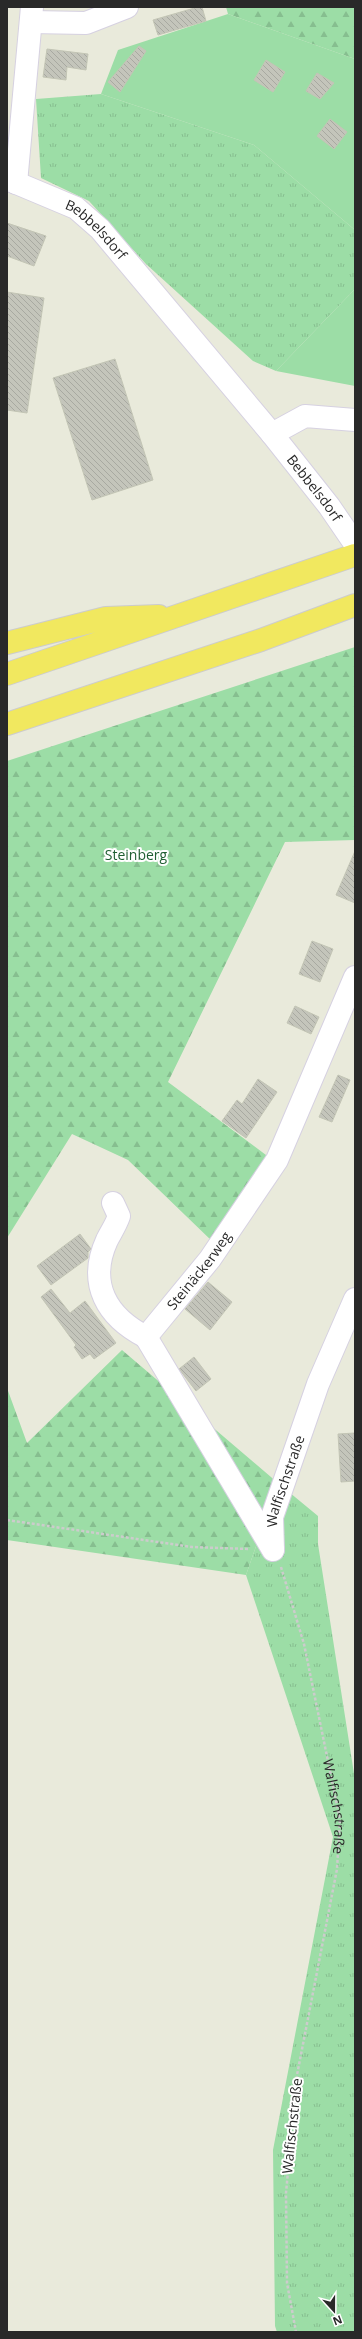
<svg xmlns="http://www.w3.org/2000/svg" width="362" height="2339" font-family="'Open Sans',sans-serif">
<style>
.grass{fill:url(#grass-tufts)}
.forest{fill:url(#forest-firs)}
.garden{fill:#9cdda6}
.building{fill:url(#building-back-hatch);stroke:#c3c5b5}
.lines{fill:none;stroke-linecap:round;stroke-linejoin:round}
.minor-casing{stroke:#d6d1e1;stroke-width:24}
.highway-casing{stroke:#ccc;stroke-width:24}
.path{stroke:#ccc;stroke-width:2.5;stroke-dasharray:3 2;stroke-linecap:butt}
.minor{stroke:#fff;stroke-width:22}
.highway{stroke:#f1e85f;stroke-width:22}
.labels{text-anchor:middle;stroke-width:4;stroke-linejoin:round;paint-order:stroke}
.street-label{font-size:14px;fill:#292929;stroke:#fff}
.park-label{font-size:14px;fill:#1f5f32;stroke:#fff}
</style>
<defs>
<pattern id="grass-tufts" width="24" height="20" patternUnits="userSpaceOnUse"><rect width="24" height="20" fill="#9cdda6"/><path d="M3 7l-1-3M5 7V3M7 7l1-3M15 17l-1-3M17 17v-4M19 17l1-3" fill="none" stroke="#86be8f"/></pattern>
<pattern id="forest-firs" width="22" height="20" patternUnits="userSpaceOnUse"><rect width="22" height="20" fill="#9cdda6"/><path d="M5 1l3.5 6h-7zM16 11l3.5 6h-7z" fill="#86be8f"/></pattern>
<pattern id="building-back-hatch" width="6" height="6" patternUnits="userSpaceOnUse"><rect width="6" height="6" fill="#c4c5bb"/><path d="M-1 5l2 2M0 0l6 6M5-1l2 2" fill="none" stroke="#a8a9a1"/></pattern>
</defs>
<rect width="100%" height="100%" fill="#e9eadb"/>
<path class="grass" d="M 101,94 L 254,145 L 355,230 L 355,289 L 276,371 L 253,361 L 146,264 L 89,201 L 41,178 L 36,99 Z
M 278,1483 L 318,1516 L 318,1544 L 355,1780 L 355,2332 L 277,2332 L 275,2326 L 273,2150 L 333,1837 L 246,1575 Z"/>
<path class="forest" d="M 226,7 L 355,7 L 355,59 L 228,14 Z
M 355,647 L 355,840 L 285,842 L 168,1082 L 270,1158 L 214,1243 L 128,1160 L 72,1134 L 7,1238 L 7,761 Z
M 122,1350 L 278,1483 L 246,1575 L 7,1540 L 7,1388 L 27,1443 Z"/>
<path class="garden" d="M 228,14 L 355,59 L 355,230 L 254,145 L 101,94 L 118,50 Z
M 355,289 L 355,386 L 276,371 Z"/>
<path class="building" d="M 198,7 L 202,7 L 206,21 L 158,35 L 153,20 Z
M 139,46 L 146,51 L 120,92 L 108,82 Z
M 47,49 L 88,54 L 86,70 L 67,67 L 66,80 L 43,77 Z
M 266,60 L 285,72 L 273,92 L 254,80 Z
M 317,73 L 334,83 L 320,99 L 306,91 Z
M 330,119 L 347,132 L 334,149 L 317,136 Z
M 7,223 L 46,236 L 34,266 L 7,256 Z
M 7,292 L 44,298 L 27,413 L 7,410 Z
M 115,359 L 153,480 L 92,500 L 53,378 Z
M 355,851 L 355,903 L 336,895 Z
M 312,941 L 333,949 L 320,982 L 299,974 Z
M 295,1006 L 319,1017 L 311,1034 L 287,1023 Z
M 338,1075 L 350,1080 L 332,1122 L 319,1117 Z
M 258,1079 L 277,1092 L 246,1138 L 222,1121 L 237,1100 L 242,1104 Z
M 80,1234 L 91,1249 L 88,1252 L 88,1258 L 51,1285 L 37,1266 Z
M 208,1282 L 232,1302 L 210,1330 L 185,1309 Z
M 51,1289 L 70,1313 L 85,1301 L 116,1343 L 94,1359 L 90,1354 L 82,1359 L 74,1347 L 76,1345 L 41,1297 Z
M 194,1357 L 211,1379 L 196,1391 L 179,1369 Z
M 355,1433 L 355,1481 L 341,1482 L 338,1434 Z"/>
<g class="lines">
<g class="minor-casing">
<g id="minor">
<path d="M 31,22 L 86,23 L 127,7"/>
<path id="s2" d="M 7,179 L 76,208 L 100,229 L 272,434 L 329,506 L 355,544"/>
<path d="M 16,183 L 32,7"/>
<path d="M 272,434 L 305,416 L 355,420"/>
<path d="M 113,1203 L 119,1216 C 116,1225 111,1232 107,1240 C 87,1284 107,1317 146,1337"/>
<path id="s3" d="M 273,1549 L 272,1517 L 318,1384 L 355,1299"/>
<path id="s4" d="M 273,1550 L 146,1337 L 210,1259 L 277,1160 L 355,977"/>
</g>
</g>
<g class="highway-casing">
<path id="highway" d="M 7,643 L 106,618 L 159,616
M 7,674 L 355,555
M 7,724 L 261,640 L 355,605"/>
</g>
<g class="path">
<path d="M 7,1520 L 192,1547 L 249,1549"/>
<path id="s1" d="M 281,1567 L 304,1644 L 340,1820 L 337,1869 L 297,2075 L 286,2193 L 287,2283 L 296,2332"/>
</g>
<use href="#minor" class="minor"/>
<use href="#highway" class="highway"/>
</g>
<g class="labels">
<g class="street-label">
<text dy="5" stroke="none"><textPath href="#s2" startOffset="104">Bebbelsdorf</textPath></text>
<text dy="5" stroke="none"><textPath href="#s2" startOffset="443">Bebbelsdorf</textPath></text>
<text dy="5" stroke="none"><textPath href="#s4" startOffset="333">Steinäckerweg</textPath></text>
<text dy="5" stroke="none"><textPath href="#s3" startOffset="70">Walfischstraße</textPath></text>
<text dy="5" stroke="none"><textPath href="#s1" startOffset="246">Walfischstraße</textPath></text>
<text transform="translate(292 2126) rotate(-84)" y="5">Walfischstraße</text>
</g>
<g class="park-label">
<text x="136" y="860">Steinberg</text>
</g>
</g>
<rect width="362" height="2339" fill="none" stroke="#292929" stroke-width="16"/>
<g transform="translate(334 2311) rotate(159)" stroke="#ffffff" stroke-width="3" paint-order="stroke">
<path d="M0-3L7 15L0 10L-7 15Z" fill="#292929"/>
<text y="-6" font-size="11" font-weight="bold" text-anchor="middle" fill="#292929">N</text>
</g>
</svg>
